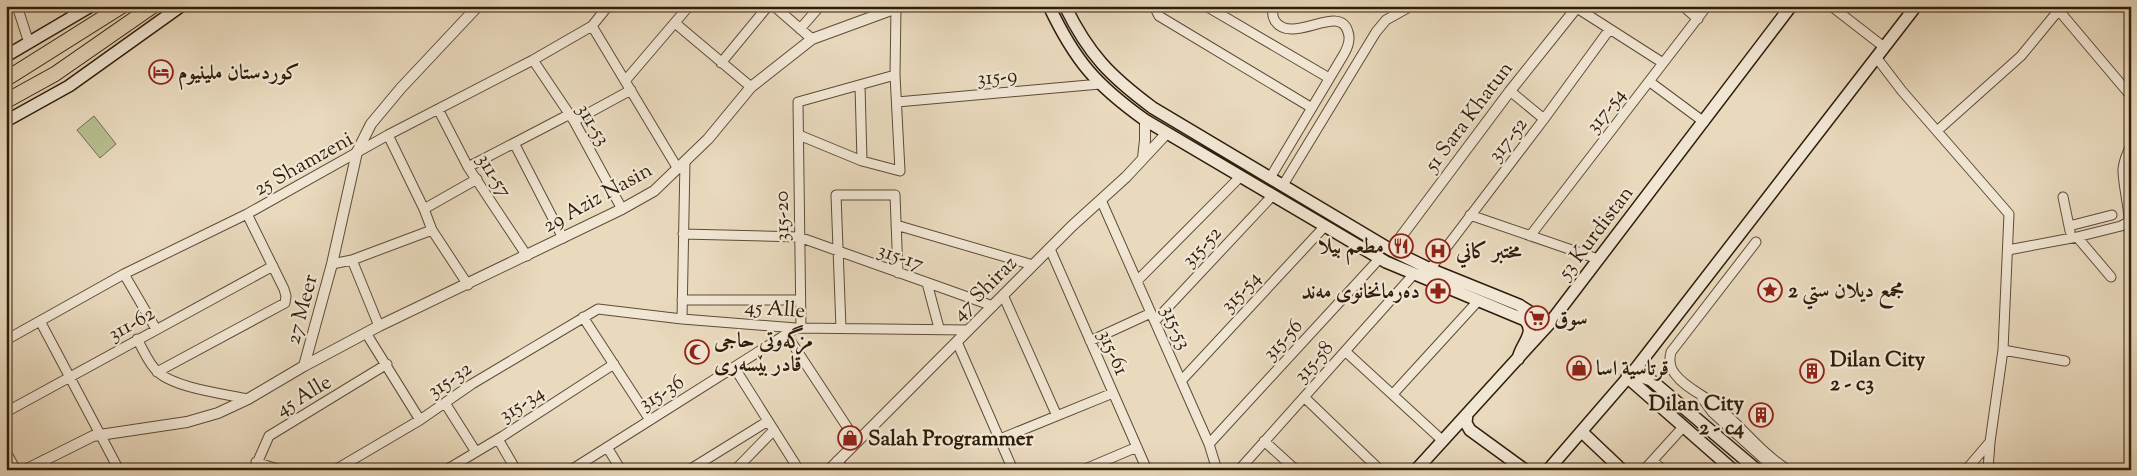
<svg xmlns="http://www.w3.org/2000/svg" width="2137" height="476" font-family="'Sorts Mill Goudy',Amiri,serif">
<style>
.green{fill:#b7bf90;stroke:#726e4c}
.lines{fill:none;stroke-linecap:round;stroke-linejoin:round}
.minor-casing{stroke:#5d4c36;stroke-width:11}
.tertiary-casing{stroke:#5d4c36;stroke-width:12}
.secondary-casing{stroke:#2e1d09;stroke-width:14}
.trunk-casing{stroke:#2e1d09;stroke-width:16}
.minor{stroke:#f1e6d4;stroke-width:9}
.tertiary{stroke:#f1e6d4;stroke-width:10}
.secondary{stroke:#f1e6d4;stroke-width:11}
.trunk{stroke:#e9d9bd;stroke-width:14}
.labels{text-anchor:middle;stroke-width:4.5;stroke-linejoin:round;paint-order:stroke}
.poi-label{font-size:21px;font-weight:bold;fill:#2e1d09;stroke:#f1e6d4;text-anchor:start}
.street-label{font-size:21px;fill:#2e1d09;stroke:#f1e6d4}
</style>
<rect width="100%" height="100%" fill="#e9d9bd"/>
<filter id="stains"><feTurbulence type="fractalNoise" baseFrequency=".004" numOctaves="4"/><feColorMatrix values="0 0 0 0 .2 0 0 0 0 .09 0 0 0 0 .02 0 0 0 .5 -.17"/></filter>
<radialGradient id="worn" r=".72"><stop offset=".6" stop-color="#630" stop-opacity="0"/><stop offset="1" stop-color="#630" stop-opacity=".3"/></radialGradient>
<path class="green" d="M 94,116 L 116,144 L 100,158 L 77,130 Z"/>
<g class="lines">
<g class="minor-casing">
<path id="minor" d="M 17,6 L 29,43
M 774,6 L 812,39
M 1154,6 L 1159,16 L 1312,108
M 1206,6 L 1329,78
M 1683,6 L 1698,19
M 1831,6 L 1884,47
M 2055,6 L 2131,96
M 1577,8 L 1663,63
M 675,23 L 751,87
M 592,26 L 678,169
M 800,29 L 820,6
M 1876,57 L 1902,91 L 2009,214 L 2003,350 L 1990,442 L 1988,470
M 533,60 L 574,121 L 622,209
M 721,63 L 768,6
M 625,81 L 689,6
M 1650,82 L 1704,122
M 860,85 L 862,161
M 1510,91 L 1544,119
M 897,102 L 1100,84
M 438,109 L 468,167 L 527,256
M 574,121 L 631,90
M 1937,131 L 2021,56 L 2058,11 L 2070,6
M 388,135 L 424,209 L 432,230 L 468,285
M 799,135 L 862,161 L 900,171 L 895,75 L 896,8
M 514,143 L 563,238
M 468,167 L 568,115
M 1270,178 L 1344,54 C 1348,47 1351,40 1348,32 C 1340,2 1292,46 1275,21 C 1272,16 1272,11 1274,6
M 1283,185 L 1376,32 L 1386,20 L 1411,6
M 2063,197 L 2070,231
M 1101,200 L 1209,444 L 1217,470
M 424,209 L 477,179
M 1470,215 L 1598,259
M 896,225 L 1033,265
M 2069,226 L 2112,215
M 683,234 L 799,237 L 993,306
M 1530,236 L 1707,6
M 2077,237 L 2111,277
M 1756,242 L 1671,352 C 1669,360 1669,367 1675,374 C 1686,389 1705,395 1718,407 C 1742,427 1761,453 1788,470
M 1050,249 L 1147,470
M 2008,250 L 2077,237 L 2121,226 C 2123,225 2127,223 2128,221 C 2131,216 2122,180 2123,169 C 2124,161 2127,153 2131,146
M 352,260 L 379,326
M 332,264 L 352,260 L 432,230
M 1430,269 L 1544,119 L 1609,30
M 124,274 L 156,329
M 1137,281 L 1241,176
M 927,283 L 939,328
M 1003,295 L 1057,416
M 682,300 L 800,300
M 583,317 L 650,420
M 682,319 L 685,161
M 40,321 L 119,470
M 1155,321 L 1273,195
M 801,328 L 798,102 L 895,75
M 841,328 L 836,195 L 895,195 L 898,273
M 366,333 L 420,420
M 786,334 L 857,442
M 137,339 C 143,349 149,365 158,372 C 175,388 225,394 248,399
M 6,340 L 124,274 L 247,214 L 388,135 L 533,60 L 592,26 L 608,6
M 1090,341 L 1151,313
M 957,342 L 1013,470
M 2003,350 L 2065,361
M 1345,351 L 1443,441
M 734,367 L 799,470
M 157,372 L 285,303 L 286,296 L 284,289 L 247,214
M 1181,381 L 1325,226
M 1393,394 L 1478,301
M 1304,397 L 1380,470
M 1702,398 L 1713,413 L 1776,470
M 445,403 L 476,452
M 6,412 L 273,266
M 498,439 L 516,470
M 1000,439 L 1113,393
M 1264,441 L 1296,470
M 1209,444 L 1380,258
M 607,447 L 621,470
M 6,452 L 16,470
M 44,460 L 49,470
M 837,461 L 844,470
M 1653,461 L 1663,470
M 256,462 L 280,470
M 254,470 L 269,436 L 387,364
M 335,470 L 420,420 L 472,384 L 598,309 L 682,319 L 796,328 L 968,330
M 446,470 L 503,436 L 614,364
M 571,470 L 796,328
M 689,470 L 768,421
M 735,470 L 774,430
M 1083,470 L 1137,447
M 1239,470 L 1413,275
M 1644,470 L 1684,426
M 1966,470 L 1989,443"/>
</g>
<g class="tertiary-casing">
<path id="tertiary" d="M 1143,158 L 1145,140 L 1145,120
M 1391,250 L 1510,91 L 1578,6
M 304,366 L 379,326 L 622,209 L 654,191 L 708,139 L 751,87 L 812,39 L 902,6
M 25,470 L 93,436 L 187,422 L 218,413 L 248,399 L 304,366 L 332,264 L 357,152 L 371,124 L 401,88 L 478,6
M 829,470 L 1072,226 L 1126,177 L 1167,133"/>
</g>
<g class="secondary-casing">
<path id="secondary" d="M 1049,6 C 1075,61 1096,85 1145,120 L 1386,262 L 1525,320 C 1537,333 1520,345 1518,359
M 1065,6 C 1089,55 1110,76 1153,108 L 1391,250 L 1430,269 L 1519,305 L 1549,324
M 6,56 L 91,6
M 6,121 L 69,86 L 181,6
M 1627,377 L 1642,377 L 1651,380 L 1757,470
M 1627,377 L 1733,470
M 1467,414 L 1466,423 L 1470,430 L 1525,470
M 1582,432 L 1622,470
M 1416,470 L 1549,324 L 1791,6
M 1548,470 L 1637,367 L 1916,6"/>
</g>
<g class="trunk-casing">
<path id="trunk" d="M 6,79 L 122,6
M 6,101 L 55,74 L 153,6"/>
</g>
<use href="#minor" class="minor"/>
<use href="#tertiary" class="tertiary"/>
<use href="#secondary" class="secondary"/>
<use href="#trunk" class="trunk"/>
</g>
<defs>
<g id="hotel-ring" transform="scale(1.25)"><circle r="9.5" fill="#f1e6d4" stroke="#8f2418" stroke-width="1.5"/><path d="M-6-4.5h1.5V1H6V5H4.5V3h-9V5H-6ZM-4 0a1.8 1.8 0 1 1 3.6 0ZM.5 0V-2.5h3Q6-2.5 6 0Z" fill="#8f2418"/></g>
<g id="restaurant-ring" transform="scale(1.25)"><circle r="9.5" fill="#f1e6d4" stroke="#8f2418" stroke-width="1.5"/><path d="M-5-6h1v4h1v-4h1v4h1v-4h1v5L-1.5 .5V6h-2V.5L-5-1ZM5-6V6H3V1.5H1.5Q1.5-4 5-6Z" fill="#8f2418"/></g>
<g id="hospital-ring" transform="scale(1.25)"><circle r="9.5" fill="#f1e6d4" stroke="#8f2418" stroke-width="1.5"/><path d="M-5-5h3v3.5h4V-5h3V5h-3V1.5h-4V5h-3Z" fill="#8f2418"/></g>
<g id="sight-ring" transform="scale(1.25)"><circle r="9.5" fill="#f1e6d4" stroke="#8f2418" stroke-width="1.5"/><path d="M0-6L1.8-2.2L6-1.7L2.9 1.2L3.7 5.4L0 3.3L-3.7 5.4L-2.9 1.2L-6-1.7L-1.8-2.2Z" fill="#8f2418"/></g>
<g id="pharmacy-ring" transform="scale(1.25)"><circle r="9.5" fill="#f1e6d4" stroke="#8f2418" stroke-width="1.5"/><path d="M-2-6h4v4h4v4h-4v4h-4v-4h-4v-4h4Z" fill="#8f2418"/></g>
<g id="supermarket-ring" transform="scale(1.25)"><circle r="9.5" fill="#f1e6d4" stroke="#8f2418" stroke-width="1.5"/><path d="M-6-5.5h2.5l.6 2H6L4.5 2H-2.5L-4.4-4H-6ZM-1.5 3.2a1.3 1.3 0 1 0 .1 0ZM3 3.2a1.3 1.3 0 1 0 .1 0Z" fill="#8f2418"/></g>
<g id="mosque-ring" transform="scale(1.25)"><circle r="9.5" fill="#f1e6d4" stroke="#8f2418" stroke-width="1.5"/><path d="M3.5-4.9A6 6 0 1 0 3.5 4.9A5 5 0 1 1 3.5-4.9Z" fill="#8f2418"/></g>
<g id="shop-ring" transform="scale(1.25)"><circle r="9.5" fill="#f1e6d4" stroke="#8f2418" stroke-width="1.5"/><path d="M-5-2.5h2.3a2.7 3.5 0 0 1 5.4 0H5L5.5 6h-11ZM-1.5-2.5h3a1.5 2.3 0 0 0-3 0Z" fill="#8f2418"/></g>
<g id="building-ring" transform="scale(1.25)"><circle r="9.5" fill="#f1e6d4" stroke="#8f2418" stroke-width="1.5"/><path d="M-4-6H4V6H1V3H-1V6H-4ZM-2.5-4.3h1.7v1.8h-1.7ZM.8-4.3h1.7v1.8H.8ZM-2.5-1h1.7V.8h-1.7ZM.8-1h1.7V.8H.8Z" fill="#8f2418"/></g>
</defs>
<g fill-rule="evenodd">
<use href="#hotel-ring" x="161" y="72"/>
<use href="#restaurant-ring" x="1401" y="246"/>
<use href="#hospital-ring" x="1438" y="251"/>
<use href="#sight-ring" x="1770" y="290"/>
<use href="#pharmacy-ring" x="1438" y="291"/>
<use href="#supermarket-ring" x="1537" y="318"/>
<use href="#mosque-ring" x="697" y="352"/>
<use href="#shop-ring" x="1579" y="368"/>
<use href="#building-ring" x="1812" y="371"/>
<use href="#building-ring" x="1761" y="415"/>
<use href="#shop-ring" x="850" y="438"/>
</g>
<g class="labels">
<g class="poi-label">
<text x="178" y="79">کوردستان ملینیوم</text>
<text x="1384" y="253" text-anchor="end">مطعم بيلا</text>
<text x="1456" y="258">مختبر كاني</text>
<text x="1788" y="297">مجمع ديلان ستي 2</text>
<text x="1420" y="298" text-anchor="end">دەرمانخانوی مەند</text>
<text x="1554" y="325">سوق</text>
<text x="714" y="347">مزگەوتی حاجی<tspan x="714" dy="24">قادر بێسەری</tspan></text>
<text x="1830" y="366">Dilan City<tspan x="1830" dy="24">2 - c3</tspan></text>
<text x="1596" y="375">قرتاسیة اسا</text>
<text x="1744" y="410" text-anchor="end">Dilan City<tspan x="1744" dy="24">2 - c4</tspan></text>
<text x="868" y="445">Salah Programmer</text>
</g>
<g class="street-label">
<text transform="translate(997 76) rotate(-5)" y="7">315-9</text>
<text transform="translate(1605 110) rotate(-52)" y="7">317-54</text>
<text transform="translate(1468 116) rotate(-53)" y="7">51 Sara Khatun</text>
<text transform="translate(594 124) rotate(59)" y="7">311-53</text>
<text transform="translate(1507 139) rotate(-52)" y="7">317-52</text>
<text transform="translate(303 163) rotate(-29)" y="7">25 Shamzeni</text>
<text transform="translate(495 175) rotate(58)" y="7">311-57</text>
<text transform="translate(597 197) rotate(-29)" y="7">29 Aziz Nasin</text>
<text transform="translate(781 216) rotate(-91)" y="7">315-20</text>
<text transform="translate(1595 232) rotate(-53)" y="7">53 Kurdistan</text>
<text transform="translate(1201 246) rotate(-47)" y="7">315-52</text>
<text transform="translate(901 256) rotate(19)" y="7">315-17</text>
<text transform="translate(984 288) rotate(-45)" y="7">47 Shiraz</text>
<text transform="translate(1240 291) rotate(-47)" y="7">315-54</text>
<text transform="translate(775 308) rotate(4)" y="7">45 Alle</text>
<text transform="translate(301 309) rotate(-75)" y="7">27 Meer</text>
<text transform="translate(131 323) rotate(-29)" y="7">311-62</text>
<text transform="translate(1177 327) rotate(66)" y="7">315-53</text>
<text transform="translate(1282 339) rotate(-47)" y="7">315-56</text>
<text transform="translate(1114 352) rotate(66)" y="7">315-61</text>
<text transform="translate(1313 361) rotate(-48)" y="7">315-58</text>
<text transform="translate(449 379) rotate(-34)" y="7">315-32</text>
<text transform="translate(661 392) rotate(-32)" y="7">315-36</text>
<text transform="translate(303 395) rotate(-31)" y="7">45 Alle</text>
<text transform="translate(521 403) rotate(-33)" y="7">315-34</text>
</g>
</g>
<rect width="2137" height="476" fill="none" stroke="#e9d9bd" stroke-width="25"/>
<rect x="8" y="8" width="2122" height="461" fill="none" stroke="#2e1d09" stroke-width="2.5"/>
<rect x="12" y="12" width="2112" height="451" fill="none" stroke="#2e1d09"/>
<rect width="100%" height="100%" filter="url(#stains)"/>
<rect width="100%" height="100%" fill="url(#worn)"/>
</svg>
